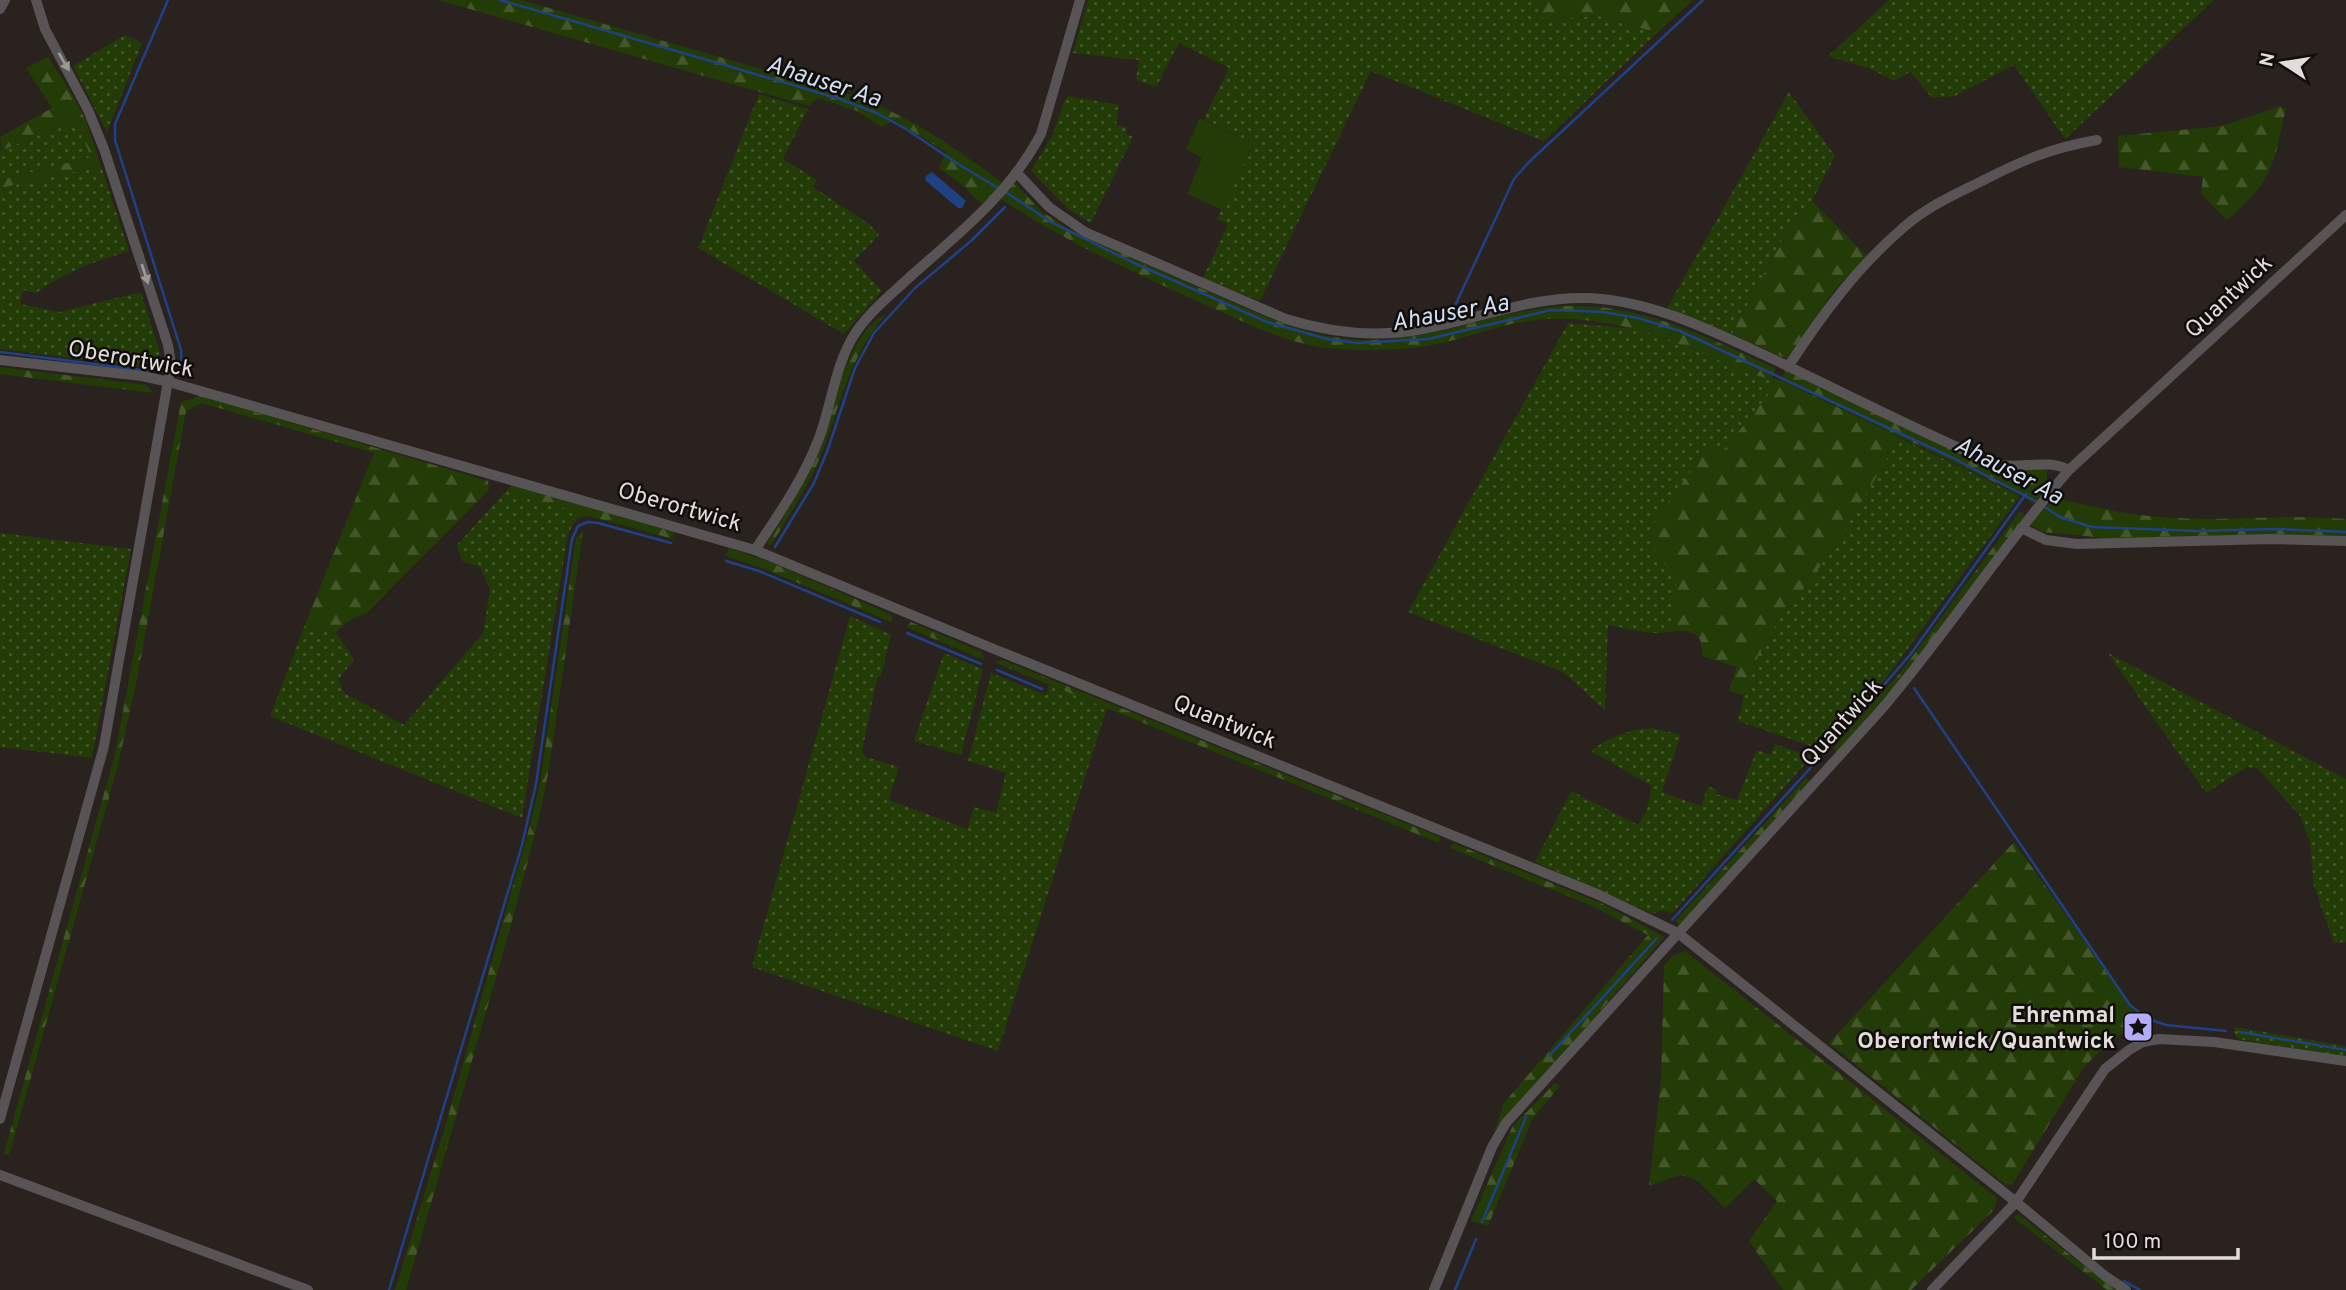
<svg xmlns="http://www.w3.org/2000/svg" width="2346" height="1290" font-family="Overpass,sans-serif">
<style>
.grass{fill:url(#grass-dots)}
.forest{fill:url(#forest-firs)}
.pitch{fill:#233b06}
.water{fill:#1e4284}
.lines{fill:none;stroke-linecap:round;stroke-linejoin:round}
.stream{stroke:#1e4284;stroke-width:2.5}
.street{stroke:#585354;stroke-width:10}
.oneway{fill:#9d9898}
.labels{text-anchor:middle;stroke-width:5;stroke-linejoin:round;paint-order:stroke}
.street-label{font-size:23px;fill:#e2dddb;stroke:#100d0b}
.poi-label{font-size:23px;font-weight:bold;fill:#e2dddb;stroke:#100d0b;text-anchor:end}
.water-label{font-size:24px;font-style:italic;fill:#d1ddf0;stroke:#100d0b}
</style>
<defs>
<pattern id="grass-dots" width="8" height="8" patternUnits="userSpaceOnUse" patternTransform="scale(1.75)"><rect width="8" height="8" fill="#233b06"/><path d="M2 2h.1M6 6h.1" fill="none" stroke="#43572a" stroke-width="1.8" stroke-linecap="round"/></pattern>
<pattern id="forest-firs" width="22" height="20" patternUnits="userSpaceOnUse" patternTransform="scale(1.75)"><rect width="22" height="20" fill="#233b06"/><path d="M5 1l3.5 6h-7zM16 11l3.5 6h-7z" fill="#43572a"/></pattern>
</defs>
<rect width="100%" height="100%" fill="#2a221f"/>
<path class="grass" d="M 1088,0 L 1535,0 L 1544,20 L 1599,16 L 1657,33 L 1544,141 L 1371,71 L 1260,301 L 1203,278 L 1228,224 L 1217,219 L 1253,144 L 1204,119 L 1229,68 L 1179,43 L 1156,87 L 1136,80 L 1139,60 L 1073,53 Z
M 1889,0 L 2214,0 L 2065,139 L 2014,65 L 1955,96 L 1932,98 L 1910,72 L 1894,81 L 1871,69 L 1828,56 Z
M 125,35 L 142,43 L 107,132 L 73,66 Z
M 1789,92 L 1835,156 L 1812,201 L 1782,240 L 1732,334 L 1667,308 Z
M 759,94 L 808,109 L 783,159 L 817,180 L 813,187 L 869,224 L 879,235 L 854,261 L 882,291 L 844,334 L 698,248 Z
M 1069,96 L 1119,105 L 1116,125 L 1127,127 L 1126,134 L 1133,137 L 1091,223 L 1068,209 L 1031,171 L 1053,134 L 1065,99 Z
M 76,121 L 91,157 L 0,180 L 0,147 L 2,150 Z
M 101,166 L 129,251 C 91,263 69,270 36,293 L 23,290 L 20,304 L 59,312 L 141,292 L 160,352 L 156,361 L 145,367 L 0,349 L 0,188 Z
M 1568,323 L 1638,329 L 1684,345 L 1749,373 L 1780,380 L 2020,496 L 1884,681 L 1820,749 L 1738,721 L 1744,695 L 1729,691 L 1737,667 L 1702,656 C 1703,617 1675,635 1653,633 C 1638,632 1623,627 1608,625 L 1605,710 L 1563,672 L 1408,612 Z
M 507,490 L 574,511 L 572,526 L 568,534 L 522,818 L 270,716 L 305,625 L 336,633 L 354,659 L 339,679 L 344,693 L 404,725 L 483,633 L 490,589 L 480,567 L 462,561 L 457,545 Z
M 0,533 L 131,549 L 92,758 L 0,747 Z
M 850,616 L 891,635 L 881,676 L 877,678 L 862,752 L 866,757 L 899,767 L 889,800 L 967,829 L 974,807 L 996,813 L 1006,773 L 968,761 L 991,673 L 1046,695 L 1049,685 L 1107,708 L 998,1051 L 752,967 Z
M 944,653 L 983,669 L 961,755 L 914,741 Z
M 2108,653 L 2346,779 L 2346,942 L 2334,943 L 2314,886 L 2310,843 L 2301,817 L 2257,768 L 2247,767 L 2206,793 Z
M 1652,728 L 1681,735 L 1662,792 L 1701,806 L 1708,786 L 1717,790 L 1716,794 L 1737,800 L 1757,750 L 1770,755 L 1775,744 L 1811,757 L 1673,913 L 1661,910 L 1653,914 L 1535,862 L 1571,791 L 1638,825 L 1647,809 L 1652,786 L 1591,751 C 1610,736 1628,730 1652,728 Z
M 2235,1027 L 2346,1046 L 2346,1057 L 2238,1039 L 2234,1032 Z"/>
<path class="forest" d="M 438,0 L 521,0 L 859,97 C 915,120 956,148 1004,184 L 982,205 L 965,187 L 939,168 L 946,152 L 894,120 L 882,127 L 857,111 L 818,98 L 809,106 Z
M 1535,0 L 1693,0 L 1657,33 L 1599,16 L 1544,20 Z
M 48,57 L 72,94 L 86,121 L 101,166 L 0,188 L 0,180 L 91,157 L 76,121 L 2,150 L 0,137 L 52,108 L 26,68 Z
M 2280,106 L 2286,109 C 2281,127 2279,146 2272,164 C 2264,186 2245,205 2227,220 L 2201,194 L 2203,177 L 2119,167 L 2118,136 L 2222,126 Z
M 1014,182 L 1041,211 L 1066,227 C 1114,250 1163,272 1211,293 C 1260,314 1308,338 1362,340 C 1426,342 1482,316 1544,308 C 1626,296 1704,335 1776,369 L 1771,379 L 1758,376 C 1733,368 1709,355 1685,346 C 1638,327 1585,315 1535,320 C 1498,324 1463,340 1427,346 C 1395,351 1358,351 1326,348 C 1281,342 1238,319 1197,301 C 1129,270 1063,241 1001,199 Z
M 1812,201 L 1867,256 L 1834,291 L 1787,359 L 1732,334 L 1782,240 Z
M 886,314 C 848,360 843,397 823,450 C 810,484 790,514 771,545 L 769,545 L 767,543 C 780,523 793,503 804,482 C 824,443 845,329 886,314 Z
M 0,367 L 147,385 L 153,393 L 0,374 Z
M 1787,369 L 1995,465 L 2047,469 L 2047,488 L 2033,504 L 2023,496 L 1781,379 Z
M 1780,380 L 1900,437 L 1843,533 L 1810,581 L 1780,618 L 1757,659 L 1744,695 L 1729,691 L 1737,667 L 1702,656 C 1703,631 1694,633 1674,629 L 1676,579 L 1652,546 L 1651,531 L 1656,518 L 1709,447 L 1722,452 Z
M 201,396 L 488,481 L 489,490 L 367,613 C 353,618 344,622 336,633 L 305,625 L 374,453 L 202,403 L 186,411 L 137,679 L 118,765 L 9,1156 L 4,1153 L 115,754 L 181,402 Z
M 514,484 L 673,532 L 673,539 L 589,516 L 578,518 L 572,526 L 573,511 L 507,490 Z
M 2052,497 C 2091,507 2133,516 2174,518 C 2231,521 2289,514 2346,519 L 2346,536 L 2268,534 L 2107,538 L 2043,532 L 2029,524 Z
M 2020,511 L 2025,515 L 1921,655 L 1837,753 L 1834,747 L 1900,673 Z
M 583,530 L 549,769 L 539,818 L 511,925 L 406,1290 L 395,1290 L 447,1120 L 529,829 L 540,783 L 576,538 Z
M 729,548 L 770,562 L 890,614 L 893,619 L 891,622 L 767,570 L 726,556 Z
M 911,622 L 982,652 L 984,660 L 906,627 Z
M 1003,660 L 1440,837 L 1439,843 L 996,663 L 998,661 Z
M 1806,778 L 1811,780 L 1679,925 L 1675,921 Z
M 2014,842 L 2139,1017 L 2130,1030 L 2111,1040 L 2084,1067 L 2012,1185 L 2006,1185 L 1829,1043 Z
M 1453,843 L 1601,903 L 1665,937 L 1494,1132 L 1504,1103 L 1648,935 L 1590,905 L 1450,848 Z
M 1685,951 L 1997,1198 L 1994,1210 L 1911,1290 L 1783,1290 L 1749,1241 L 1777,1201 L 1754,1179 L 1725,1208 L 1695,1179 L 1680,1175 L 1649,1186 L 1661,1080 L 1664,966 L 1672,956 Z
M 1555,1083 L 1560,1086 L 1533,1118 L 1488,1226 L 1471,1221 L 1512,1127 Z
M 2018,1214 L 2106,1283 L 2117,1290 L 2107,1290 L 2014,1218 Z"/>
<path class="pitch" d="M 1200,118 L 1253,144 L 1222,210 L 1187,194 L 1202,158 L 1186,149 Z"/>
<path class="water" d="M 932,172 L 966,201 L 962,208 L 958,208 L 925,180 L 926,176 Z"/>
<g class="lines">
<path class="stream" d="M 168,0 L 115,124 L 115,140 L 181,350 L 182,370
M 500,0 L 721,64 L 840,99 L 879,114 L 906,129 L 958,164 L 998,188
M 1004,191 L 1051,222 L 1132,262 L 1267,322 L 1327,339 L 1358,343 L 1428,339 L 1551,310 L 1603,312 L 1638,318 L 1680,331 L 1951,457 L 2037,502
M 1452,312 L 1514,179 L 1529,162 L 1703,0
M 0,352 L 149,371 L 157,368 L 163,360
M 2043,506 L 2060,517 L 2092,527 L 2196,531 L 2277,529 L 2346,532
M 775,547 L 814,483 L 828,449 L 855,368 L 874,333 L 915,288 L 971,241 L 1005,207
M 726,561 L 759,571 L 880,622
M 907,633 L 981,664
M 997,670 L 1042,689
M 1914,688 L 2130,1005 L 2146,1018 L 2166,1025 L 2226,1031
M 1827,750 L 1910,655 L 2026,494
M 1672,920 L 1814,764
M 2240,1032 L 2346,1050
M 1549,1056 L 1657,938
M 1482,1222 L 1526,1117
M 2124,1281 L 2140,1290
M 389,1290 L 522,845 L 536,784 L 572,539 L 578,526 L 588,522 L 598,523 L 671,543
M 1455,1290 L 1476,1239"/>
<path class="street" d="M 0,9 L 5,0
M 1018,174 L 1049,207 L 1085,232 L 1286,319 C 1331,333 1376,338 1423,329 C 1479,319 1531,296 1589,298 C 1655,301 1716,333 1775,360 C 1847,394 1918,431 1991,462 C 2016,472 2045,457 2069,470
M 0,360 L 142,376 L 169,382 L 755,550 L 994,649 L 1597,894 L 1678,933 L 2016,1202 L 2105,1276 L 2126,1290
M 1788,367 C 1821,316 1858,266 1904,227 C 1927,207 1955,194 1982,181 C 2023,160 2051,148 2097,140
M 2021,528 L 2046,540 L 2077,544 L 2270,539 L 2346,541
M 755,550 C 779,514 804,478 819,438 C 832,403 835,364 856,332 C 871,310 893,293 912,275 C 962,231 1009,194 1041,134 L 1080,0
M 0,1119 L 104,746 L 171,364 L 168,345 L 104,149 L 88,110 L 45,29 L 36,0
M 0,1175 L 308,1290
M 1434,1290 L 1492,1147 L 1506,1123 L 1880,711 C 1946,634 2002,547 2069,470 L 2346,215
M 1932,1290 L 2016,1202 L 2105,1069 L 2129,1050 L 2143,1042 L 2159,1039 L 2214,1042 L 2346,1061"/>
</g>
<defs><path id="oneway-solid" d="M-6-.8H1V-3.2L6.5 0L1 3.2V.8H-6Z" transform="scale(1.75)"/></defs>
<g class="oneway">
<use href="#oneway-solid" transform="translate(64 62) rotate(60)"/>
<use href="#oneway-solid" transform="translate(145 274) rotate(72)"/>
</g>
<defs>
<g id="sight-square" transform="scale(1.575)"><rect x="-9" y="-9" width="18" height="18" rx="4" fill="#b3adf9" stroke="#100d0b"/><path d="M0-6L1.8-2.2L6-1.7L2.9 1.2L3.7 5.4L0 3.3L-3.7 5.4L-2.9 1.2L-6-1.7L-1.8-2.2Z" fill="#111"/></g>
</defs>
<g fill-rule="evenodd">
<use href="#sight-square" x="2138" y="1027"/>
</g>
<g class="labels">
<g class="street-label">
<text transform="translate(2228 296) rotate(-43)" y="8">Quantwick</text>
<text transform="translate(131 358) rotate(10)" y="8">Oberortwick</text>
<text transform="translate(680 506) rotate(16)" y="8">Oberortwick</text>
<text transform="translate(1225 721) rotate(22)" y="8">Quantwick</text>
<text transform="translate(1841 722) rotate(-48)" y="8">Quantwick</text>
</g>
<g class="poi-label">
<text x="2115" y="1022">Ehrenmal<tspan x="2115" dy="26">Oberortwick/Quantwick</tspan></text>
</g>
<g class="water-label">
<text transform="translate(824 81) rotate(18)" y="8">Ahauser Aa</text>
<text transform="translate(1450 312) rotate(-10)" y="8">Ahauser Aa</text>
<text transform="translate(2009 470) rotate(28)" y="8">Ahauser Aa</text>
</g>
</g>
<g transform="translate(2283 63) rotate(282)" stroke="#100d0b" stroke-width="5" paint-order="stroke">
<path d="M0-5L12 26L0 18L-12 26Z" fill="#e2dddb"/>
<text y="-10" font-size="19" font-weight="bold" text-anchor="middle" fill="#e2dddb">N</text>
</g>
<path d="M2094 1248v10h144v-10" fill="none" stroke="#e2dddb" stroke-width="3.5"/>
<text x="2104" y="1248" font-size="21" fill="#e2dddb" stroke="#100d0b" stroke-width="5" paint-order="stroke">100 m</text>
</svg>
